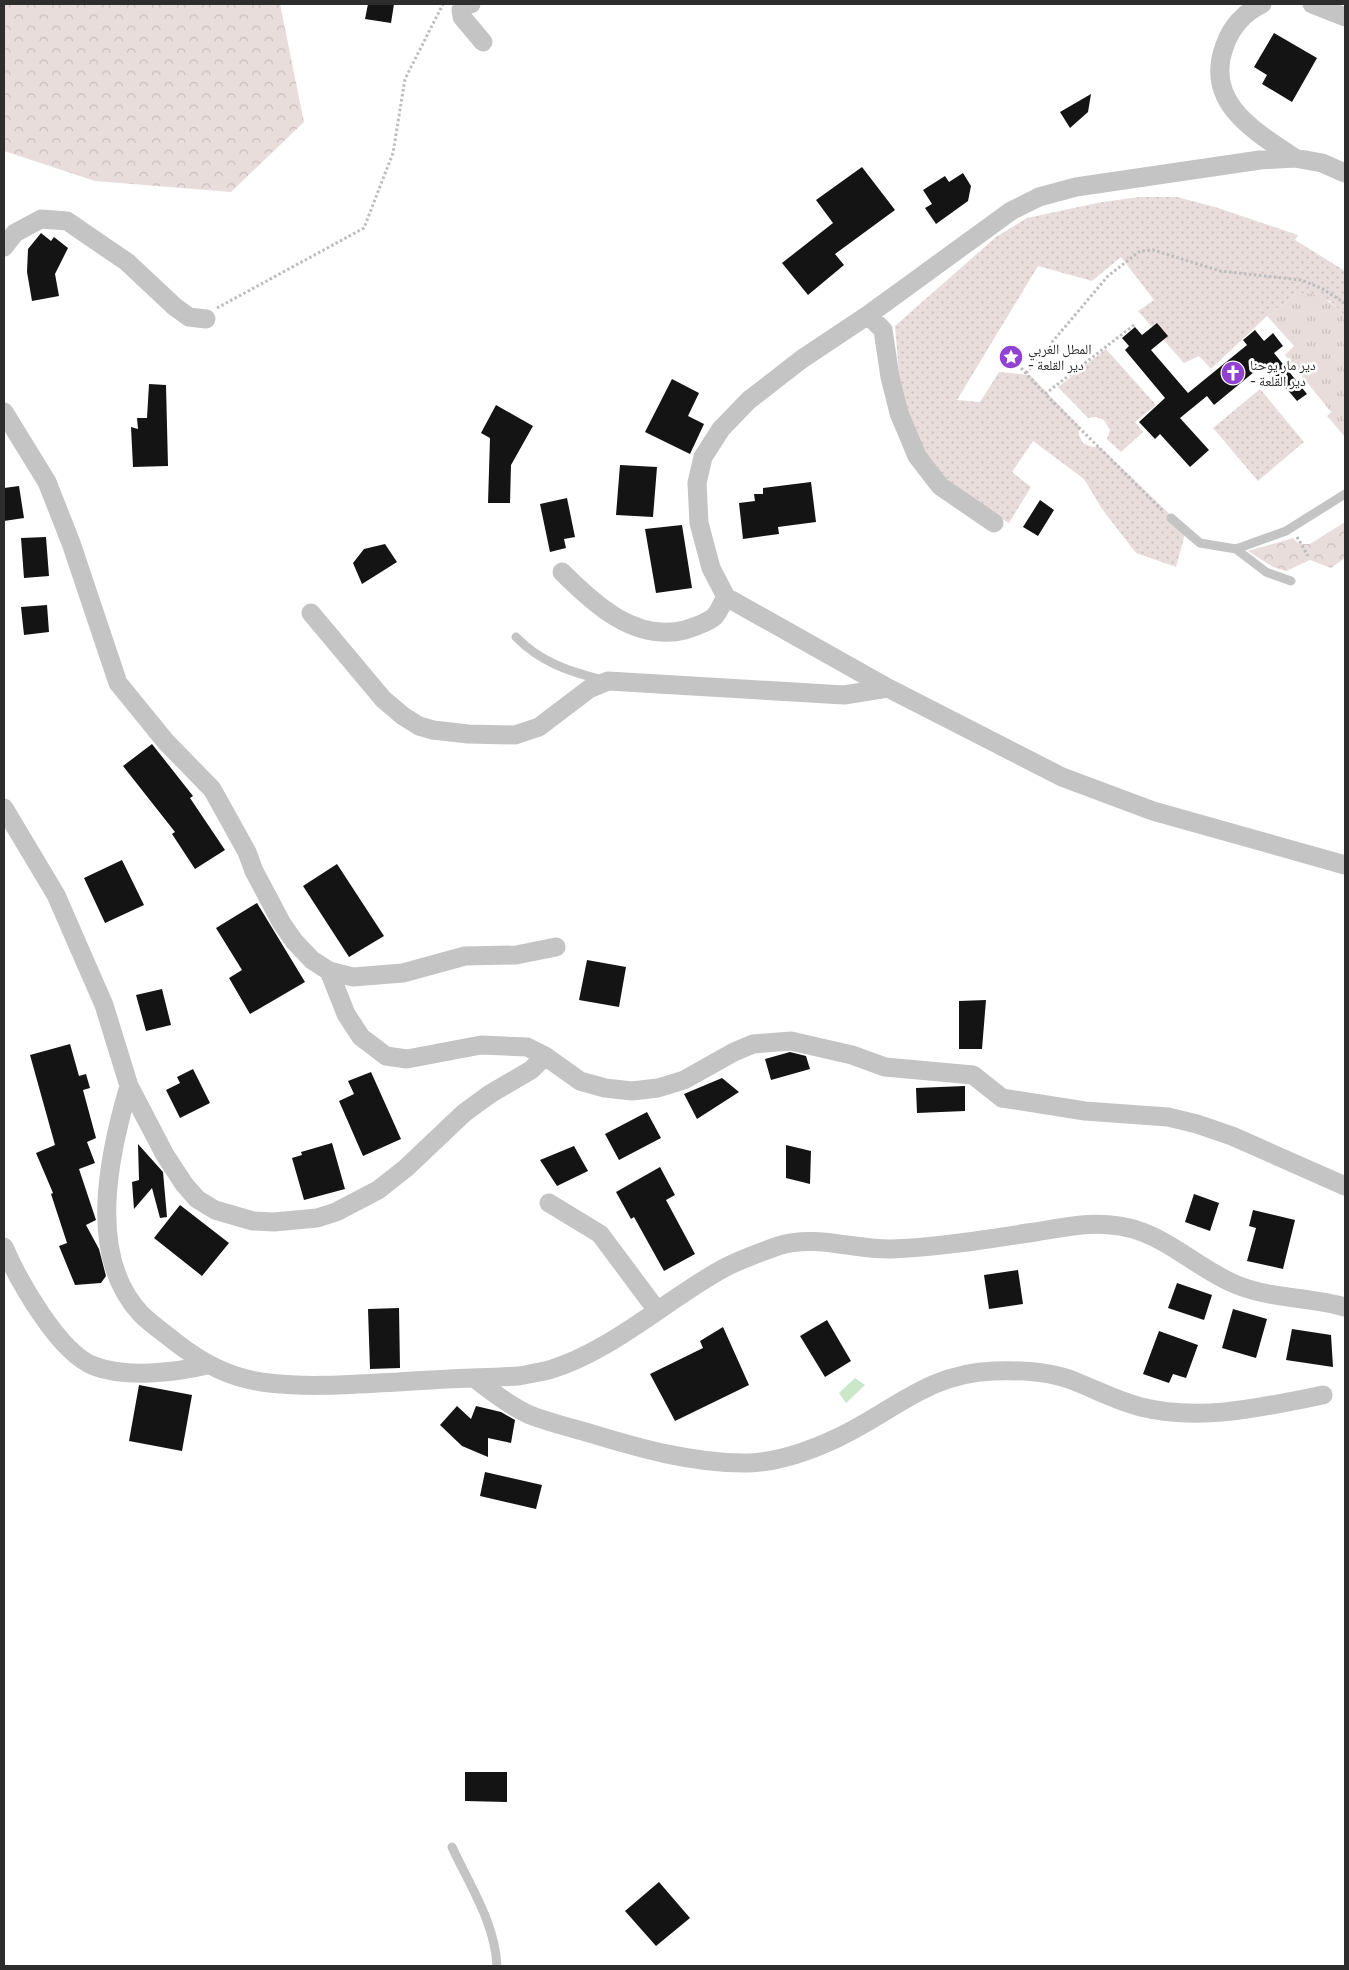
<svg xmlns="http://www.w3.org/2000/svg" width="1349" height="1970" font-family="Cabin,'Noto Naskh Arabic',sans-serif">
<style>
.grass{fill:url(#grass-dots)}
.forest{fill:url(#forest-crowns)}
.park{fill:url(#park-tufts)}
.water{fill:#cae7ca}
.building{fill:#141414}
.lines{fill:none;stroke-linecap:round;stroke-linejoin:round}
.path{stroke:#bdbdbd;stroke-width:3;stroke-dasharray:2.5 2.5;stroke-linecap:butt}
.lane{stroke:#c4c4c4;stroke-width:9}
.street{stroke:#c4c4c4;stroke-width:19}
.labels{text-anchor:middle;stroke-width:5;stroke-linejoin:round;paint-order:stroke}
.poi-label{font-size:14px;fill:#2d2d2d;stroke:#fff;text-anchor:start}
</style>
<defs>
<pattern id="grass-dots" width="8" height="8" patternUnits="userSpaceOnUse" patternTransform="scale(1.25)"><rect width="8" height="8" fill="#e9dddc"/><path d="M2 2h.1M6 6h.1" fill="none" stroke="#c8bebd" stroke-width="1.8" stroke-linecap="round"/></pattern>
<pattern id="forest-crowns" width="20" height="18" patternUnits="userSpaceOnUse" patternTransform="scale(1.25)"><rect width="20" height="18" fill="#e9dddc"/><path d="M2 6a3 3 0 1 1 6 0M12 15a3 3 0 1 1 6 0" fill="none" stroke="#c8bebd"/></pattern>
<pattern id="park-tufts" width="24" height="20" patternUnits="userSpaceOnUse" patternTransform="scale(1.25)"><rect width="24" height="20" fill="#e9dddc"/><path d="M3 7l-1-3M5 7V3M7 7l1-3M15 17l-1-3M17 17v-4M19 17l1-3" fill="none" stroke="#c8bebd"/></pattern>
</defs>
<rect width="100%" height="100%" fill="#fff"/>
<path class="grass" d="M 1140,197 L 1177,197 L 1215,207 L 1298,235 L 1295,240 L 1345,271 L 1345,316 L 1330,301 L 1296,295 L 1267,316 L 1211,369 L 1199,356 L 1184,363 L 1138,311 L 1154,300 L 1121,257 L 1092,281 L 1038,266 L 957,400 L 980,402 L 999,372 L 1030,375 L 1079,426 L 1079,435 L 1083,443 L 1092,447 L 1100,447 L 1186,530 L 1176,567 L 1136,553 L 1102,509 L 1084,479 L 1033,441 L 1012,472 L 1031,487 L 1009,523 L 949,488 L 926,463 L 901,398 L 895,326 L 996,237 L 1027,218 L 1102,202 Z
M 1106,349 L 1156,405 L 1135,422 L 1143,432 L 1121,452 L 1107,439 L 1110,430 L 1104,420 L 1096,417 L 1088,418 L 1058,387 Z
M 1260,389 L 1304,442 L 1258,481 L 1213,428 Z"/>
<path class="forest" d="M 4,4 L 280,4 L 304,122 L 231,192 L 95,181 L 4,151 Z
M 1345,522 L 1345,558 L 1331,568 L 1310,560 L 1286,571 L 1273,567 L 1248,551 L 1293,538 L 1299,544 L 1310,544 Z"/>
<path class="park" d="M 1305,293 C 1323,295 1333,303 1345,316 L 1345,437 L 1327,416 L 1331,412 L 1285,355 L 1294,346 L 1267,316 L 1296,295 Z"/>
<path class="water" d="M 855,1378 L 865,1385 L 846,1403 L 839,1393 Z"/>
<path class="building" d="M 368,4 L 394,4 L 391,23 L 365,19 Z
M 1274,33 L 1317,58 L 1292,102 L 1262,84 L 1267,75 L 1254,67 Z
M 1091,94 L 1088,112 L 1070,128 L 1060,112 Z
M 862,167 L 895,210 L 835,254 L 844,265 L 808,295 L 782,263 L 833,223 L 816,200 Z
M 963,173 L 971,186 L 968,201 L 936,224 L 925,208 L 932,204 L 923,190 L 945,176 L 949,182 Z
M 41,233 L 51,241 L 54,237 L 68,248 L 55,274 L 59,296 L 32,301 L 27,272 L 28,249 Z
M 1157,323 L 1168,336 L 1151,350 L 1188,393 L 1247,345 L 1243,340 L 1255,330 L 1264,341 L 1273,333 L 1283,346 L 1274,353 L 1307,394 L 1297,401 L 1265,363 L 1214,405 L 1207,396 L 1180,418 L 1209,450 L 1190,467 L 1160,434 L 1155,439 L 1139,422 L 1165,398 L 1125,350 L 1129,346 L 1122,338 L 1135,327 L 1142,335 Z
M 672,379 L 699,393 L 688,416 L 704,424 L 690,454 L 645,432 Z
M 149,384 L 166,385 L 168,466 L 133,467 L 131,427 L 138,429 L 137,418 L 147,418 Z
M 496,405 L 533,426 L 511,465 L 510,503 L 488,503 L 490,438 L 481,433 Z
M 620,465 L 657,467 L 653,517 L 616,515 Z
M 811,482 L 816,522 L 778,527 L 779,534 L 743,539 L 739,503 L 755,501 L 754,494 L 763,494 L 763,488 Z
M 19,486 L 24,518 L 4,521 L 4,488 Z
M 567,498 L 575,537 L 564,539 L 566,548 L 550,552 L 540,504 Z
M 1040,500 L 1054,510 L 1038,536 L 1023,527 Z
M 682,525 L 692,588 L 656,593 L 645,529 Z
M 46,537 L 49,576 L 24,578 L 21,538 Z
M 385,544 L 397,562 L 362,584 L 353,563 L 364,549 Z
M 47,605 L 49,632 L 24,635 L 21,607 Z
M 152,744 L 193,796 L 190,798 L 225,850 L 195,869 L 172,834 L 175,832 L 123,766 Z
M 122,860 L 144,905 L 105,923 L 84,878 Z
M 337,864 L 384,936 L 349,957 L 303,886 Z
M 257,903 L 305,982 L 250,1014 L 229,978 L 242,970 L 216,928 Z
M 587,960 L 626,967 L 619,1007 L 579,1000 Z
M 162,989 L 171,1025 L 146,1031 L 136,995 Z
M 986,1000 L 982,1049 L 959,1049 L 959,1001 Z
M 70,1044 L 79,1076 L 86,1074 L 90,1088 L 83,1090 L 96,1138 L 87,1142 L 95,1163 L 79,1169 L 96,1220 L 86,1225 L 99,1249 L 106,1276 L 101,1283 L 75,1285 L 59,1246 L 67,1243 L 51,1194 L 53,1193 L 36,1153 L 55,1145 L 30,1055 Z
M 790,1052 L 806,1056 L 810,1069 L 771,1080 L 765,1059 Z
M 193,1069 L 210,1103 L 180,1118 L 166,1090 L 180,1083 L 177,1077 Z
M 371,1072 L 401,1139 L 363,1156 L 339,1101 L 354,1094 L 348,1081 Z
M 722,1078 L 739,1092 L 697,1119 L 684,1094 Z
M 965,1086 L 965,1111 L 917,1113 L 916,1088 Z
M 647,1112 L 661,1138 L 619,1160 L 605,1134 Z
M 332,1143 L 345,1189 L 304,1200 L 292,1158 L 302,1155 L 301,1152 Z
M 138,1144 L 163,1172 L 167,1217 L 160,1218 L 152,1188 L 134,1209 L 132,1182 L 139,1180 Z
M 786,1145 L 811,1151 L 810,1184 L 786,1178 Z
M 574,1146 L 588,1171 L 557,1186 L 540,1160 Z
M 660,1167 L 675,1195 L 666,1200 L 695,1254 L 664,1271 L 634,1217 L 631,1219 L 616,1192 Z
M 1194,1194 L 1219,1203 L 1210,1231 L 1185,1222 Z
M 180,1205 L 229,1243 L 202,1276 L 154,1238 Z
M 1253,1210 L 1295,1220 L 1283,1269 L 1247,1261 L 1256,1228 L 1249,1226 Z
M 1018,1270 L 1023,1304 L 989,1309 L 984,1275 Z
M 1177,1283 L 1212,1295 L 1204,1320 L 1168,1308 Z
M 399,1308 L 400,1368 L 370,1369 L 368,1309 Z
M 1233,1309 L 1267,1319 L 1256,1358 L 1222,1348 Z
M 827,1320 L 851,1361 L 825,1377 L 800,1336 Z
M 723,1327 L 749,1385 L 675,1421 L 650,1374 L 703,1348 L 700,1341 Z
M 1292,1329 L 1331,1335 L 1333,1367 L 1286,1360 Z
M 1159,1331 L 1198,1345 L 1186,1378 L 1173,1374 L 1169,1383 L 1143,1374 Z
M 139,1385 L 192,1395 L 182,1451 L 129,1441 Z
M 457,1406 L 471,1419 L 476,1406 L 501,1412 L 515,1420 L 511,1443 L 488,1438 L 488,1457 L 462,1446 L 440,1425 Z
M 485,1472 L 542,1485 L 536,1509 L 480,1496 Z
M 465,1772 L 507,1772 L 507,1802 L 465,1801 Z
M 659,1882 L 690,1918 L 656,1946 L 625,1911 Z"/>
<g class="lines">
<path class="path" d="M 217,308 L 364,228 L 393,153 L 405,79 L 443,4
M 1134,325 L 1045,394 L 1163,511
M 1011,357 L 1045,394
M 1026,373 L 1108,276 L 1140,251 L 1153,250 L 1220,271 L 1301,280 L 1321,288 L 1345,303
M 1297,537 L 1308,556"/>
<path class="lane" d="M 1171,518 L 1200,543 L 1236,549 L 1286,531 L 1345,494
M 1236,549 L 1266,572 L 1291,581
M 516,637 C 540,662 570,672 603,680
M 452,1847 C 470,1886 495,1923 497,1966"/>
<path class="street" d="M 471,4 L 465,5 L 461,10 L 462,17 L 483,42
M 1262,4 C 1245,12 1231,27 1225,45 C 1203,102 1254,131 1295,158
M 1312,4 L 1345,17
M 1345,173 L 1322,163 L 1295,158 L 1260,160 L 1076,187 L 1039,197 L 1011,211 L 868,315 L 802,359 L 749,400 L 721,429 L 703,457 L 697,483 L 699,523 L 711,568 L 726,597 L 888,688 L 1062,777 L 1153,811 L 1345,865
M 4,247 L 15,233 L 41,219 L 67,221 L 127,262 L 175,307 L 189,317 L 206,319
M 868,315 L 883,330 L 890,377 L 899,413 L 917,456 L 940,486 L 994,523
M 4,412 L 47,482 L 71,543 L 118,683 L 166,742 L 212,789 L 247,852 L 254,871 L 281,922 L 294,941 L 312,960 L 329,971 L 346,1014 L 361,1037 L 386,1056 L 407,1059 L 481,1045 L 527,1047 L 545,1056 L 531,1070 L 490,1094 L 464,1113 L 406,1168 L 378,1190 L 336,1212 L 317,1218 L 274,1222 L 253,1221 L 215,1210 L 197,1199 L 184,1184 L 165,1155 L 129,1086 L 104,1005 L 56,895 L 4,808
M 562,572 C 595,605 635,642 685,630 C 694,627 707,623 714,617 C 719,612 722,603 726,597
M 311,613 L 383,699 L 403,716 L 419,726 L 433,730 L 468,734 L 515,735 L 539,727 L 589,689 L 608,681 L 844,695 L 888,688
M 329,971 L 353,977 L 403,973 L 465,956 L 516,955 L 556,947
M 545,1056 L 580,1081 L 605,1088 L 632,1091 L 658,1088 L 684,1080 L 734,1052 L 753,1044 L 791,1041 L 852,1055 L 885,1067 L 973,1075 L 1002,1098 L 1085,1111 L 1168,1117 L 1197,1124 L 1232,1136 L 1345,1186
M 129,1086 C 109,1154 86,1256 141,1314 C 151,1324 163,1332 174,1341 C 203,1364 232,1379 269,1383 C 312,1388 355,1384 398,1382 C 438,1379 479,1378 519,1376 C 529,1374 540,1372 549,1370 C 609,1352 663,1303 717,1272 C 735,1261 758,1253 778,1246 C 815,1234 854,1250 892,1249 C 938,1247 983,1240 1028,1233 C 1056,1229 1083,1222 1111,1225 C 1163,1229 1192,1267 1237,1285 C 1272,1299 1310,1297 1345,1307
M 549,1203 L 600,1234 L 656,1309
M 4,1247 C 18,1280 59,1353 94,1366 C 125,1378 174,1373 207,1365
M 474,1378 C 491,1391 510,1406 530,1415 C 548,1422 568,1427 586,1432 C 638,1448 694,1464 749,1463 C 778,1462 809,1451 835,1439 C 892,1413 927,1373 994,1371 C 1021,1370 1049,1371 1074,1381 C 1097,1390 1117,1401 1141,1407 C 1201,1422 1263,1407 1323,1395"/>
</g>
<defs>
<g id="sight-disc" transform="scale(1.25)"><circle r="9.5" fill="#9142d1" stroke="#fff"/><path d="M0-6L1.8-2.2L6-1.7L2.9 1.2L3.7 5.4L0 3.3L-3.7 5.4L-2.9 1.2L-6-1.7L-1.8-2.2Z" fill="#fff"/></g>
<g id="church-disc" transform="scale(1.25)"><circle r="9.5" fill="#9142d1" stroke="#fff"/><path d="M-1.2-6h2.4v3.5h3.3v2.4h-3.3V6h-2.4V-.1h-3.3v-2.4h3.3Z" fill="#fff"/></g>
</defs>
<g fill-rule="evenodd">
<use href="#sight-disc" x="1011" y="357"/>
<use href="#church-disc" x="1233" y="373"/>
</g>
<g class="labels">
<g class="poi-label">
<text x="1028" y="354">المطل الغربي<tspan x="1028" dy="16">- دير القلعة</tspan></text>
<text x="1250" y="370">دير مار يوحنا<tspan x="1250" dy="16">- دير القلعة</tspan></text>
</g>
</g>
<rect width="1349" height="1970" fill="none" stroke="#2d2d2d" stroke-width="10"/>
</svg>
